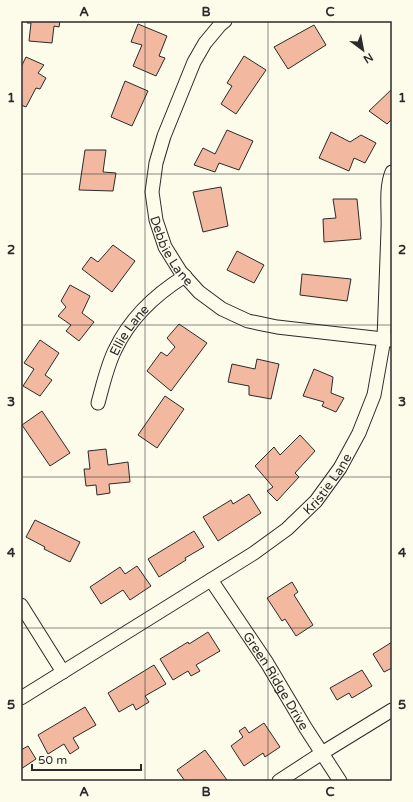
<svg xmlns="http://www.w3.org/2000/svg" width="413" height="802" font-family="'Varela Round',sans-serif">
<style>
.building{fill:#f2b8a0;stroke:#2b2b2b}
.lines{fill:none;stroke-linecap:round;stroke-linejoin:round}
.street-casing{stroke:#2b2b2b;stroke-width:15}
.street{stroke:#fdfbea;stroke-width:13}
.grid{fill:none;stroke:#2b2b2b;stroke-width:1;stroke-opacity:0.55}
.labels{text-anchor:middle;stroke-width:3;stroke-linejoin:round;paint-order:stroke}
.street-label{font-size:13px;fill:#2b2b2b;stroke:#fdfbea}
.neatline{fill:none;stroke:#2b2b2b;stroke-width:1.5}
.grid-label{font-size:13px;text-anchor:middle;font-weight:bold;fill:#2b2b2b}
</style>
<rect width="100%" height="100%" fill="#fdfbea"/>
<path class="building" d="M 27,21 L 60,21 L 59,27 L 54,26 L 52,43 L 29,41 L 31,23 L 27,23 Z
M 138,24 L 167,36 L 159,56 L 165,58 L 156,76 L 133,66 L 142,45 L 131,42 Z
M 314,25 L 326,45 L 288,69 L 274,47 Z
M 244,56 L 266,70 L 236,114 L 221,104 L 232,86 L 227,83 Z
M 26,57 L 44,65 L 38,73 L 46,78 L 40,89 L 36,88 L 26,107 L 21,105 L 21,67 Z
M 125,81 L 148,91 L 132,126 L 111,117 Z
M 392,89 L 392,119 L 387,124 L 369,111 Z
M 227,130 L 253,141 L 239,170 L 219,163 L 215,172 L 194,165 L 203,148 L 215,154 Z
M 331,132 L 350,142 L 361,135 L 376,143 L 365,163 L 354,158 L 349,171 L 319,158 Z
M 85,150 L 106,150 L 103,172 L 116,173 L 113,191 L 79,190 Z
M 221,187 L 228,226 L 203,232 L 193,192 Z
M 333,199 L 357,199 L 361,239 L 324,242 L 323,219 L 336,218 Z
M 113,245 L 135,261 L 112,292 L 82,269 L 91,257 L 98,262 Z
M 237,251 L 264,265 L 254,283 L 227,270 Z
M 302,274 L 351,279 L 347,301 L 300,295 Z
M 70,285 L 90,296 L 82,313 L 94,322 L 79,341 L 66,331 L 71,325 L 58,316 L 66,307 L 61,301 Z
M 179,324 L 207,343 L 171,391 L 147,371 L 161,352 L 167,356 L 175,347 L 167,338 Z
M 40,340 L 59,353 L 45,375 L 52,380 L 40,396 L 23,386 L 34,369 L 24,363 Z
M 257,359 L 279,364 L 271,399 L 249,395 L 249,386 L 228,382 L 232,364 L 255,369 Z
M 314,369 L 333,377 L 331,393 L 344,398 L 336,412 L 322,406 L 324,402 L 303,396 Z
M 165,396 L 184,409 L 157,448 L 138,435 Z
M 42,411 L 70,453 L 50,466 L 22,425 Z
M 300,435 L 315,451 L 295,473 L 299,477 L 277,501 L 267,491 L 273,487 L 255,466 L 274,447 L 280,455 Z
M 106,449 L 108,465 L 128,462 L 130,482 L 109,484 L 110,493 L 97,495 L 96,485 L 86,486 L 84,469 L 90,469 L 88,451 Z
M 249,494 L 261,513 L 218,541 L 203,517 L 231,500 L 233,504 Z
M 35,520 L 80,542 L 70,562 L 44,549 L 45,547 L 26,537 Z
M 194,531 L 204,547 L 185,558 L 186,560 L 159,577 L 148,559 Z
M 137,566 L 151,586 L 130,600 L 123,590 L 101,604 L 90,587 L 120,567 L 125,574 Z
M 292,582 L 298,592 L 294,595 L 313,625 L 296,636 L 285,619 L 282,621 L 267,598 Z
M 208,632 L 220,651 L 196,665 L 200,671 L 191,676 L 188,671 L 173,680 L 160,659 L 188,642 L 189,644 Z
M 392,642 L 392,668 L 384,672 L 373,654 Z
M 154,665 L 166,684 L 145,696 L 149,702 L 136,710 L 133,704 L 119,712 L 108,693 Z
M 362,670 L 372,686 L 352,698 L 349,693 L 337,700 L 330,688 Z
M 85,707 L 96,725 L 73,738 L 79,748 L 70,754 L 64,744 L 48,754 L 38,735 Z
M 264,723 L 280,747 L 265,757 L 263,753 L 244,766 L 231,746 L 243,737 L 239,731 L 245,727 L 249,733 Z
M 28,746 L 36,759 L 21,769 L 21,750 Z
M 205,750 L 227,780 L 225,781 L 185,781 L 177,770 Z"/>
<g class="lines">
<g class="street-casing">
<g id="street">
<path id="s1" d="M 225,21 L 220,25 L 205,43 L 194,62 L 164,136 L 156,163 L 152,192 L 156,220 L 165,247 L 180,271 L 199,292 L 222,309 L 248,321 L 277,327 L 392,340"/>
<path id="s2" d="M 98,403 C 103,385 107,366 115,350 C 130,318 156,294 185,276"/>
<path id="s3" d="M 211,580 L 267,663 L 305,727 L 340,781"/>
<path d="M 21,605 L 63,672"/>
<path id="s4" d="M 21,698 L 254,553 L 287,529 L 316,501 L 340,468 L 359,433 L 374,395 L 384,339 C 385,303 387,266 388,229 C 389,211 385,189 392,172"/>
<path d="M 279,781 L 322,753 L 392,710"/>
</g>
</g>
<use href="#street" class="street"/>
</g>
<path class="grid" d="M 145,21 L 145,781M 268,21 L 268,781M 21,174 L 392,174M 21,325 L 392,325M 21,477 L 392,477M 21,628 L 392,628"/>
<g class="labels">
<g class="street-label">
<text dy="5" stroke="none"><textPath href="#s1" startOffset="252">Debbie Lane</textPath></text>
<text dy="5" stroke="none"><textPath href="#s2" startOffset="80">Ellie Lane</textPath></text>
<text dy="5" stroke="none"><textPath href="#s4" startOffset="376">Kristie Lane</textPath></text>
<text dy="5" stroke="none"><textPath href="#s3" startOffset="120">Green Ridge Drive</textPath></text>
</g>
</g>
<rect width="413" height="802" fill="none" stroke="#fdfbea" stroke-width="44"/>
<g transform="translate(363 50) rotate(148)" stroke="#fdfbea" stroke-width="3" paint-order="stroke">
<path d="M0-3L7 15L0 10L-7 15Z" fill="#2b2b2b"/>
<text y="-6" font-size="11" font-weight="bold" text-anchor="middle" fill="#2b2b2b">N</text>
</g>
<path d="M32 764v6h109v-6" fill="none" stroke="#2b2b2b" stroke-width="2"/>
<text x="38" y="764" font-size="12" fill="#2b2b2b" stroke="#fdfbea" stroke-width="3" paint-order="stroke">50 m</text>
<rect x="22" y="22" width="369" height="758" class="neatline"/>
<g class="grid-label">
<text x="84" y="16">A</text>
<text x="206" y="16">B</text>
<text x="330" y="16">C</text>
<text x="11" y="102">1</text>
<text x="402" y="102">1</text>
<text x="11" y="254">2</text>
<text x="402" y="254">2</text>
<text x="11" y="406">3</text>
<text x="402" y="406">3</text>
<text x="11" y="557">4</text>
<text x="402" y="557">4</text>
<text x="11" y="709">5</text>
<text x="402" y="709">5</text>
<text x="84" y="796">A</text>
<text x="206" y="796">B</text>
<text x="330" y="796">C</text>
</g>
</svg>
